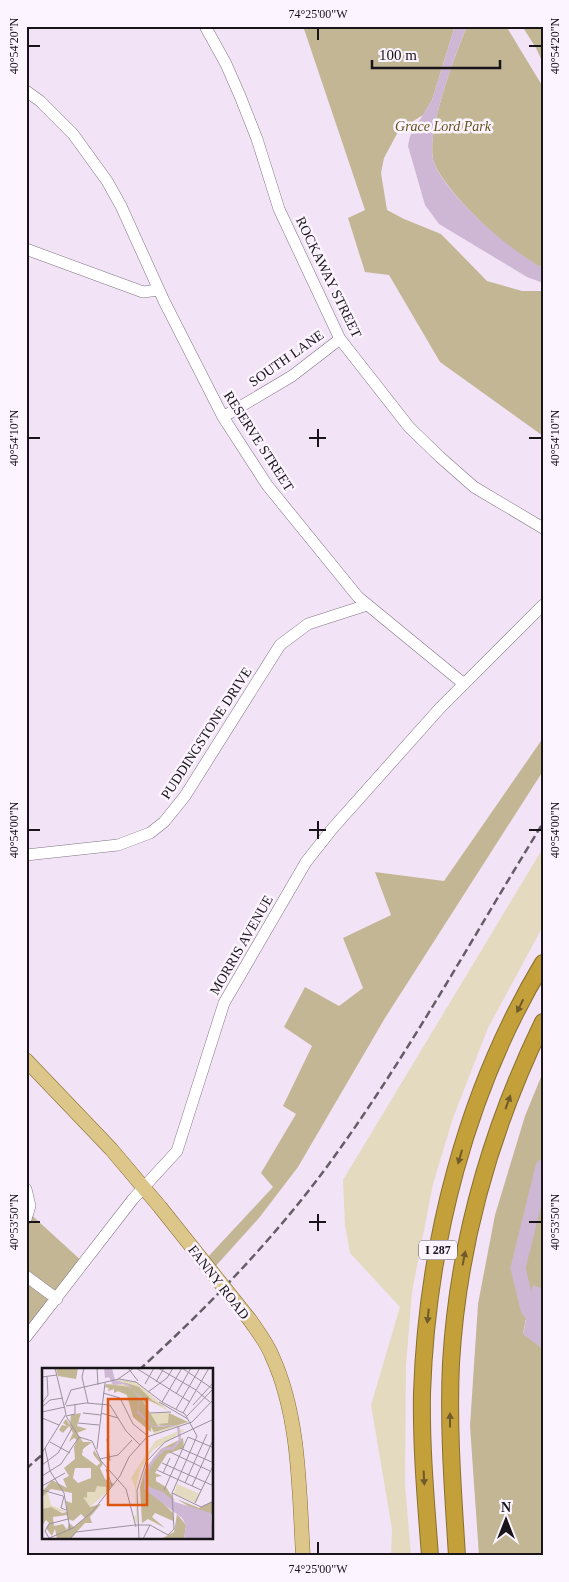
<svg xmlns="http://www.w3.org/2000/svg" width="569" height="1582" font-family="'Times New Roman',serif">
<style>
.green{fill:#e4dabf}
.forest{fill:#c3b695}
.water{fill:#cdb7d5}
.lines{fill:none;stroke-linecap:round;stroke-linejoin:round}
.river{stroke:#cdb7d5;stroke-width:15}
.minor-casing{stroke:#807484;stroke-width:12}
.major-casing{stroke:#886f2f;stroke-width:15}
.highway-casing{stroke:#886f2f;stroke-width:18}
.minor{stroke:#fff;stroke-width:11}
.major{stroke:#dcc689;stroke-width:14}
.highway{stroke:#c4a03a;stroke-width:16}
.rail{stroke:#655d67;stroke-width:2.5;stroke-dasharray:8 4;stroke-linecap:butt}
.major-bridge-casing{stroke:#886f2f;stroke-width:15;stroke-linecap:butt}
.major-bridge{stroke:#dcc689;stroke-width:14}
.oneway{fill:#6e5a2a}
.ticks{fill:none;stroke:#19141a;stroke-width:2}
.labels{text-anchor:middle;stroke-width:5;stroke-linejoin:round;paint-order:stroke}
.shield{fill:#fcf4ff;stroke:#5d575f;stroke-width:1}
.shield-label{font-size:12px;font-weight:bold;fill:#19141a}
.park-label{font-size:14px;font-style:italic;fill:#655119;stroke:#fcf4ff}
.street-label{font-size:14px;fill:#19141a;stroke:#fcf4ff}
.inset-river{fill:none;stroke:#cdb7d5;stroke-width:2.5}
.inset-road{fill:none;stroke:#9b919e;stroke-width:1}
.view{fill:#de560d;fill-opacity:0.15;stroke:#de560d;stroke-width:2.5}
.inset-edge{fill:none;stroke:#19141a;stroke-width:2.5}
.neatline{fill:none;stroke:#19141a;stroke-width:2}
.ticks-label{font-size:12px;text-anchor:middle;fill:#19141a}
</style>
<rect width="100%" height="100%" fill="#f2e4f6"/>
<path class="green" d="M 543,848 L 543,926 L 488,1028 L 453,1118 L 433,1184 L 412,1292 L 406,1365 L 405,1484 L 411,1556 L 391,1556 L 392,1529 L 371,1405 L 400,1307 L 350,1253 L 345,1225 L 343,1180 Z"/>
<path class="forest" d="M 303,26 L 455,26 L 432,100 L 423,115 L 399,130 L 384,158 L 381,173 L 387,210 L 404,219 L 441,234 L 487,281 L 522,291 L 543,291 L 543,436 L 440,362 L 389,275 L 365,272 L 348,218 L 365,210 Z
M 467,26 L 506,26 L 543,87 L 543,268 C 535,264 526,260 519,255 C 497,239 439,185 433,159 C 427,129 455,55 467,26 Z
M 522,26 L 543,26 L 543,63 L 536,48 Z
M 543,738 L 543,771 L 385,1018 L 298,1167 L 259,1218 L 214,1268 L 206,1259 L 273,1187 L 261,1173 L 296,1114 L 283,1106 L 312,1046 L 284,1027 L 305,987 L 339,1006 L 363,988 L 343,938 L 391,915 L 375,872 L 444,881 Z
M 543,1072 L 543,1289 L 533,1286 L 523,1333 L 543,1349 L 543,1556 L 479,1556 L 470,1426 L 478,1304 L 495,1215 L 525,1116 Z
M 26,1210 L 84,1263 L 26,1329 Z"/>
<path class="water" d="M 455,26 L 467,26 C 455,54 427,130 433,159 C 441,192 513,253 543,268 L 543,283 L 527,277 L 439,224 L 425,205 L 408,146 L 410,136 L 432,100 Z
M 533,1285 L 543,1289 L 543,1349 L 523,1334 Z"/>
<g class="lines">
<path class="river" d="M 543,1167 L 518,1268 L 528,1309 L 543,1328"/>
<g class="minor-casing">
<path id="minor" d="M 205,26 L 226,64 L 240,96 L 257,139 L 279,209 L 340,339 L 409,427 L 440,457 L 474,487 L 543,528
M 26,91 L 40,101 L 73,134 L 107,181 L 121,206 L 164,301 L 223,417 L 267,485 L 358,597 L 464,684
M 26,249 L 143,292 L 159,290
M 223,417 L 292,376 L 340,339
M 26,855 L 118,845 L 150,833 L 164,822 L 185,796 L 280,645 L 308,624 L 367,605
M 26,1189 L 30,1206 L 26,1219
M 26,1276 L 57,1299
M 26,1337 L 133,1199 L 177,1151 L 224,1003 L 306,862 L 332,829 L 440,708 L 543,605"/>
</g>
<g class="major-casing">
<path id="major" d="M 26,1060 L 111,1149 L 160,1207
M 250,1320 C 258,1332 267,1343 272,1356 C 300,1417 299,1490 303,1556"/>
</g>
<g class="highway-casing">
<path id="highway" d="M 430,1556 C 426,1502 421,1447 422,1393 C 427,1244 466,1091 543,963
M 457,1556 C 453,1492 448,1427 451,1363 C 458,1244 491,1129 543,1022"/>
</g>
<use href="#minor" class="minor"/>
<use href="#major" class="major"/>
<use href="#highway" class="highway"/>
<path class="rail" d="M 139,1370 C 207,1308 271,1242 326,1168 C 406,1059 472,938 543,823
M 26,1469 L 44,1453"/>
<g class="major-bridge-casing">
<path id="major-bridge" d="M 160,1207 L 250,1320"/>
</g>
<use href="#major-bridge" class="major-bridge"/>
</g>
<defs><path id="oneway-solid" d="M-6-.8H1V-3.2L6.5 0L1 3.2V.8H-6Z" transform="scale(1.25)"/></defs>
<g class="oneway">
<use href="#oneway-solid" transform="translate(520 1006) rotate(116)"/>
<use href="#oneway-solid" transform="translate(508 1102) rotate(-70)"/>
<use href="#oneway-solid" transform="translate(460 1157) rotate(106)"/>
<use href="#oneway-solid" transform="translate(464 1258) rotate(-79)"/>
<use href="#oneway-solid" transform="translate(428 1316) rotate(96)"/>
<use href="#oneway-solid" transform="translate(450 1420) rotate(-90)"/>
<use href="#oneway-solid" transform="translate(424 1478) rotate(87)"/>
</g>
<path class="ticks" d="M 318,28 L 318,40M 28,46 L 40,46M 529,46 L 542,46M 318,429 L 318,447M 28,438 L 40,438M 309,438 L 326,438M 529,438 L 542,438M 318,821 L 318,839M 28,830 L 40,830M 309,830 L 326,830M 529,830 L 542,830M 318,1214 L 318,1231M 28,1222 L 40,1222M 309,1222 L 326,1222M 529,1222 L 542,1222M 318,1542 L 318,1554"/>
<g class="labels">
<rect class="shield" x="419" y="1240.5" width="38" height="19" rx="4"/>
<g class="shield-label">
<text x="438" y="1254">I 287</text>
</g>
<g class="park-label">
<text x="443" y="131">Grace Lord Park</text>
</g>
<g class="street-label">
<text transform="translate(329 277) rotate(64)" y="5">ROCKAWAY STREET</text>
<text transform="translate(286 358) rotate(-35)" y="5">SOUTH LANE</text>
<text transform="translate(259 441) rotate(57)" y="5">RESERVE STREET</text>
<text transform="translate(206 733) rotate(-57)" y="5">PUDDINGSTONE DRIVE</text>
<text transform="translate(241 945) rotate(-60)" y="5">MORRIS AVENUE</text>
<text transform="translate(219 1282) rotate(52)" y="5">FANNY ROAD</text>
</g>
</g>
<g transform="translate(42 1368)">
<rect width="171" height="171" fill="#f2e4f6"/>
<path d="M 75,12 L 94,14 L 128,44 L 106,32 L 103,34 L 108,46 L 124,44 L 146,54 L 112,66 L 109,59 L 109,64 L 91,49 L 85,27 L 76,23 L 72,25 L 72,21 L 66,23 L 67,20 L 63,19 ZM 141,61 L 142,63 L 111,82 L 99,100 L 94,118 L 96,156 L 91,149 L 94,147 L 93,119 L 89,110 L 113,73 ZM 135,116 L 158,126 L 154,135 L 132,126 ZM 55,118 L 65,118 L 64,125 L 48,139 L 40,129 L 44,124 L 53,124 ZM 3,125 L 6,125 L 9,137 L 25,144 L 0,141 Z" fill="#e4dabf"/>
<path d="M 14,0 L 20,1 L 36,0 L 34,11 L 16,8 ZM 81,14 L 97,19 L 110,32 L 122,39 L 106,32 L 104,36 L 96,25 L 116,58 L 112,58 L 123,59 L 116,56 L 126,55 L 127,45 L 146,54 L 112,64 L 109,59 L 109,64 L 91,49 L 85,27 L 76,23 L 72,25 L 72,21 L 66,23 L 67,20 L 63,19 L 64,16 L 88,19 ZM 39,45 L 35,58 L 45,61 L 35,65 L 41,74 L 50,74 L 41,81 L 40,87 L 55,98 L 58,95 L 51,86 L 52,82 L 61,96 L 58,100 L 63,111 L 72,116 L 64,125 L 64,119 L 55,118 L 53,124 L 45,124 L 45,130 L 41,129 L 48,139 L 59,136 L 48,149 L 50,155 L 43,155 L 29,170 L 15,171 L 13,161 L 10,168 L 4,160 L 7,155 L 4,152 L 0,158 L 0,141 L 9,139 L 20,145 L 25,144 L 24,133 L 30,135 L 30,125 L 9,121 L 0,129 L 0,124 L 10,112 L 25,120 L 21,111 L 27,108 L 22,100 L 33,91 L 32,79 L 35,72 L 32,70 L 27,74 L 31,65 L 27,58 L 21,65 L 17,62 L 20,57 L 25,58 L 21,55 L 24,51 L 28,57 L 29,47 ZM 33,100 L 49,100 L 49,110 L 36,115 L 31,110 ZM 39,146 L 43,150 L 32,159 L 27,155 L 25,162 L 21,156 L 12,158 L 11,149 L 25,147 L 26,151 L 31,153 ZM 141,70 L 142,80 L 125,86 L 113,105 L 120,108 L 114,109 L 114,113 L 124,119 L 133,133 L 103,117 L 131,145 L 131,153 L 113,145 L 110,149 L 123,160 L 106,151 L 100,155 L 98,119 L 103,101 L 119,81 ZM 135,131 L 157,140 L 171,133 L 171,147 L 154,143 ZM 135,146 L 144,157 L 142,171 L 119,171 L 132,164 Z" fill="#c3b695" fill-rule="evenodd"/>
<path d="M 62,0 L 70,0 L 73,12 L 86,16 L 92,22 L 98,30 L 96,42 L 111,58 L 130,57 L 136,58 L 112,59 L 108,56 L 95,45 L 97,31 L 91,21 L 81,16 L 71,17 L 67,9 L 63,10 ZM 102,117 L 121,124 L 133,134 L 169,145 L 171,171 L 142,171 L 144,157 L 140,150 L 102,121 Z" fill="#cdb7d5"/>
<path class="inset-river" d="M 104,121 L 103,107 L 112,91 L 122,81 L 131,80 L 138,72 L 136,58"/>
<path class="inset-road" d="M 42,0 L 40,9 L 46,35M 55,0 L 56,17M 86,0 L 96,13M 94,0 L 148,34M 116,0 L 154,22M 140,0 L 171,21M 0,9 L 15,7M 76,11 L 92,0M 114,14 L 122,0M 103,16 L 112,0M 155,23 L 168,34M 106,24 L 125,10 L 131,0M 61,25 L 78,30 L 91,56 L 106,68M 134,26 L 149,0M 117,34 L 146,51M 0,35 L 6,27 L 5,9M 23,37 L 29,22 L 77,11 L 94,14 L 120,34M 151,37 L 172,14M 24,38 L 44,35 L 68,37 L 84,63 L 98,77M 0,39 L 8,32 L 21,30M 134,41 L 158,0M 0,44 L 23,39M 41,45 L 59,47M 59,45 L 76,50M 108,45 L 129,44M 141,45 L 167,0M 24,48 L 33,46 L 33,36M 24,48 L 37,69 L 50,73 L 59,93 L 84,121 L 94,159M 145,48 L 171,21M 0,50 L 17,57M 36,55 L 57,57M 146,69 L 172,80M 65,71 L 68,93M 8,74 L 28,85M 3,80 L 8,103 L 22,125 L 28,161M 138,80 L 172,95M 55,81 L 63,15M 128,84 L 168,103M 0,85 L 24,46 L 13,0M 58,91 L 76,87 L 90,72M 120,95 L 172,118M 0,97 L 16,85 L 30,60M 64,101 L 70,118M 115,102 L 159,122M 121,105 L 128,90M 0,108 L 19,96 L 37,69M 143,115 L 165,66M 0,118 L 23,105M 150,118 L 172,70M 0,122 L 21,128M 122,122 L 146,69M 130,125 L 159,139 L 172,133M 22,128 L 19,140 L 24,142M 153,135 L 172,96M 93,157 L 108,157 L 126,167 L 132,161 L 130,125 L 155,68 L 143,46 L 120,34 L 140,0M 7,170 L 3,163 L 7,156 L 26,151M 5,171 L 31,160 L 51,143 L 78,108 L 87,89 L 105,69 L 150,54 L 172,31M 28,171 L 34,164 L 93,157M 97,171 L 95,122 L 104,94 L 123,74 L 172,51M 101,171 L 108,157"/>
<path class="view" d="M 66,31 L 105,31 L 105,137 L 66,137 Z"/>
<rect width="171" height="171" class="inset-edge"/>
</g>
<rect width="569" height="1582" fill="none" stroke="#fcf4ff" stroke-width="55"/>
<g transform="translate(506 1520)" stroke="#fcf4ff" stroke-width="4" paint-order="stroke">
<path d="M0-4L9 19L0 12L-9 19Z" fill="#19141a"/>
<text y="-8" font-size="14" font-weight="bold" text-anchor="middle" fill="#19141a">N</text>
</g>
<path d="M372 60v8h128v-8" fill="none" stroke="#19141a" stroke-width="2.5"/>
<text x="379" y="60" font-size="15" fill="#19141a" stroke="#fcf4ff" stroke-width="4" paint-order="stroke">100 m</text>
<rect x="28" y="28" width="514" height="1526" class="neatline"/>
<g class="ticks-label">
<text x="318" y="18">74°25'00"W</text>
<text transform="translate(14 46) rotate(-90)" y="4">40°54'20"N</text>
<text transform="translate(555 46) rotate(-90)" y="4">40°54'20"N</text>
<text transform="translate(14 438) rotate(-90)" y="4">40°54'10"N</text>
<text transform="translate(555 438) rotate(-90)" y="4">40°54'10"N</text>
<text transform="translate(14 830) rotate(-90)" y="4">40°54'00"N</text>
<text transform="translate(555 830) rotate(-90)" y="4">40°54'00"N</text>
<text transform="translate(14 1222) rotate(-90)" y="4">40°53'50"N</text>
<text transform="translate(555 1222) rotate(-90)" y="4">40°53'50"N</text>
<text x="318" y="1573">74°25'00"W</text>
</g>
</svg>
